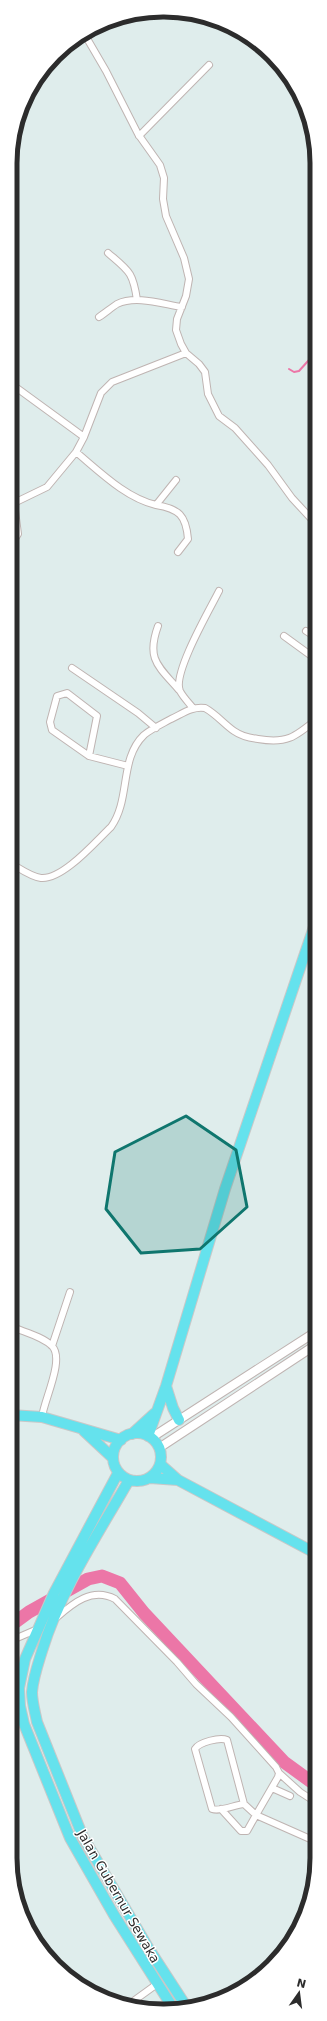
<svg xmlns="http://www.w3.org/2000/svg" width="327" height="2021" font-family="'DejaVu Sans',sans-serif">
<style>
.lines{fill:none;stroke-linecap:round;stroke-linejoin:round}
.stream{stroke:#ec76a7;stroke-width:2}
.river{stroke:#ec76a7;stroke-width:13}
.minor-casing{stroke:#bfb4b2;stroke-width:8}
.tertiary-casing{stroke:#bfb4b2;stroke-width:10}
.primary-casing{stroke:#c8c8c8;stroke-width:12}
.minor{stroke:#fff;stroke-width:6}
.tertiary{stroke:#fff;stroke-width:8}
.primary{stroke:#65e2ed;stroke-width:10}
.marked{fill:#0f766e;fill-opacity:0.2;stroke:#0f766e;stroke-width:3;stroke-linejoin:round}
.labels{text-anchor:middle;stroke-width:3;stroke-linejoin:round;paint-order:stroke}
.street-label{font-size:13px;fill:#2c2c2c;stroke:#fff}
.rim{fill:none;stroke:#2c2c2c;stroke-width:5}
</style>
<rect width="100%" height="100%" fill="#dfedec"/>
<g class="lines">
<path class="stream" d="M 289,369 L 294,372 L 299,371 L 317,351"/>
<path class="river" d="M 10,1626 L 29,1612 L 88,1579 L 102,1576 L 120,1583 L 144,1613 L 284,1762 L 317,1786"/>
<g class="minor-casing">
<path id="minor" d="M 85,35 L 106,71 L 138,134 L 160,165 L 164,178 L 163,199 L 166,216 L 184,258 L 189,279 L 186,296 L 177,319 L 176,330 L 181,344 L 186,353 L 199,364 L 205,372 L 208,394 L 219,416 L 235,428 L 268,465 L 292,498 L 317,525
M 139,136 L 209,65
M 108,253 C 129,271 133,272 137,300
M 99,317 C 105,313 111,308 117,304 C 136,295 162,304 182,307
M 10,383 L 84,437
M 76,452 C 100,472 126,498 156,505 L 176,480
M 14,503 L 47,487 L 76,452 L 84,437 L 101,393 L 112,382 L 186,353
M 156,505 C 179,509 186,515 188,539 L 178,552
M 10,547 L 18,534 L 14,503 L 10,497
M 158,626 C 146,659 158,666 179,690
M 306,631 L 317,638
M 284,636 L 317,660
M 72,668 L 138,713 L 156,728
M 193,708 C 189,703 183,697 180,691 C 172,674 210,609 219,591
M 89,756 L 97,716 L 67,693 L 57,696 L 50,722 L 52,730 L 89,756 L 128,766
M 10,863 C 19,868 31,877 41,878 C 63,880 96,841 111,827 C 131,799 119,759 144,735 C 151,729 162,724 171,719 C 182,714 192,706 205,708 C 216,714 224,724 234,731 C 241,736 250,738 258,739 C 287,744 295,737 317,719
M 10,1326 C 23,1332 42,1336 52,1346 C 65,1359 44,1400 42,1417
M 52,1346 L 70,1292
M 56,1618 C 73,1603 92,1587 115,1599 L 177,1662 L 196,1684 L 231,1717 L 276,1767 L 279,1773 L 278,1777 L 256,1815 L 317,1842
M 10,1641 L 40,1628
M 279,1773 L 300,1792 L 317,1803
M 272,1788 L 290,1796
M 221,1809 L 241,1831 L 247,1831 L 256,1815 L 244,1804 C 234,1805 221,1812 212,1809 L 195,1749 C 199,1742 220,1737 227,1740 L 244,1804
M 128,2005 L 157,1984"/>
</g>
<g class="tertiary-casing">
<path id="tertiary" d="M 151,1438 L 317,1331
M 159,1448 L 317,1344"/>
</g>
<g class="primary-casing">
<path id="primary" d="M 166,1386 L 173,1408 L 179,1420
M 10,1415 L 42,1417 L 121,1440
M 84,1431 L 113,1458
M113 1457a24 24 0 1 1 48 0a24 24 0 1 1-48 0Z
M 132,1434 L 155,1413
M 148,1436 L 166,1386 L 225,1189 L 317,918
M 160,1464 L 178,1480 L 317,1554
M 118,1473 L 54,1593 L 25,1659 L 19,1688 L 20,1706 L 24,1724 L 70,1838 L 114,1915 L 173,2008
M 150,1478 L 178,1480
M 129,1480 C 97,1536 61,1589 42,1651 C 38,1664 33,1678 32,1692 C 32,1702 35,1712 37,1722 L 83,1837 L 149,1949 L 186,2006"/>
</g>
<use href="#minor" class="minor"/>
<use href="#tertiary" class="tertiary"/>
<use href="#primary" class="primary"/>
</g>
<path class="marked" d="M 186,1116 L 236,1150 L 247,1207 L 200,1249 L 141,1253 L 106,1209 L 115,1152 Z"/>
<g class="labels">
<g class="street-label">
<text transform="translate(119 1896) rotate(60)" y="5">Jalan Gubernur Sewaka</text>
</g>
</g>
<path d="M0 0H327V2021H0ZM163 17H164A146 146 0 0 1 310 163V1858A146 146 0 0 1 164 2004H163A146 146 0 0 1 17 1858V163A146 146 0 0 1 163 17Z" fill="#fff" fill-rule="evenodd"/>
<path class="rim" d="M163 17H164A146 146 0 0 1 310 163V1858A146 146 0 0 1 164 2004H163A146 146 0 0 1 17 1858V163A146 146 0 0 1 163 17Z"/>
<g transform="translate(299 1993) rotate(14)" stroke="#ffffff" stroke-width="3" paint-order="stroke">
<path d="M0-3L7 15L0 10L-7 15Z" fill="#2c2c2c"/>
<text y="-6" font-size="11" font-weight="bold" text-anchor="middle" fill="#2c2c2c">N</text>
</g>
</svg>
